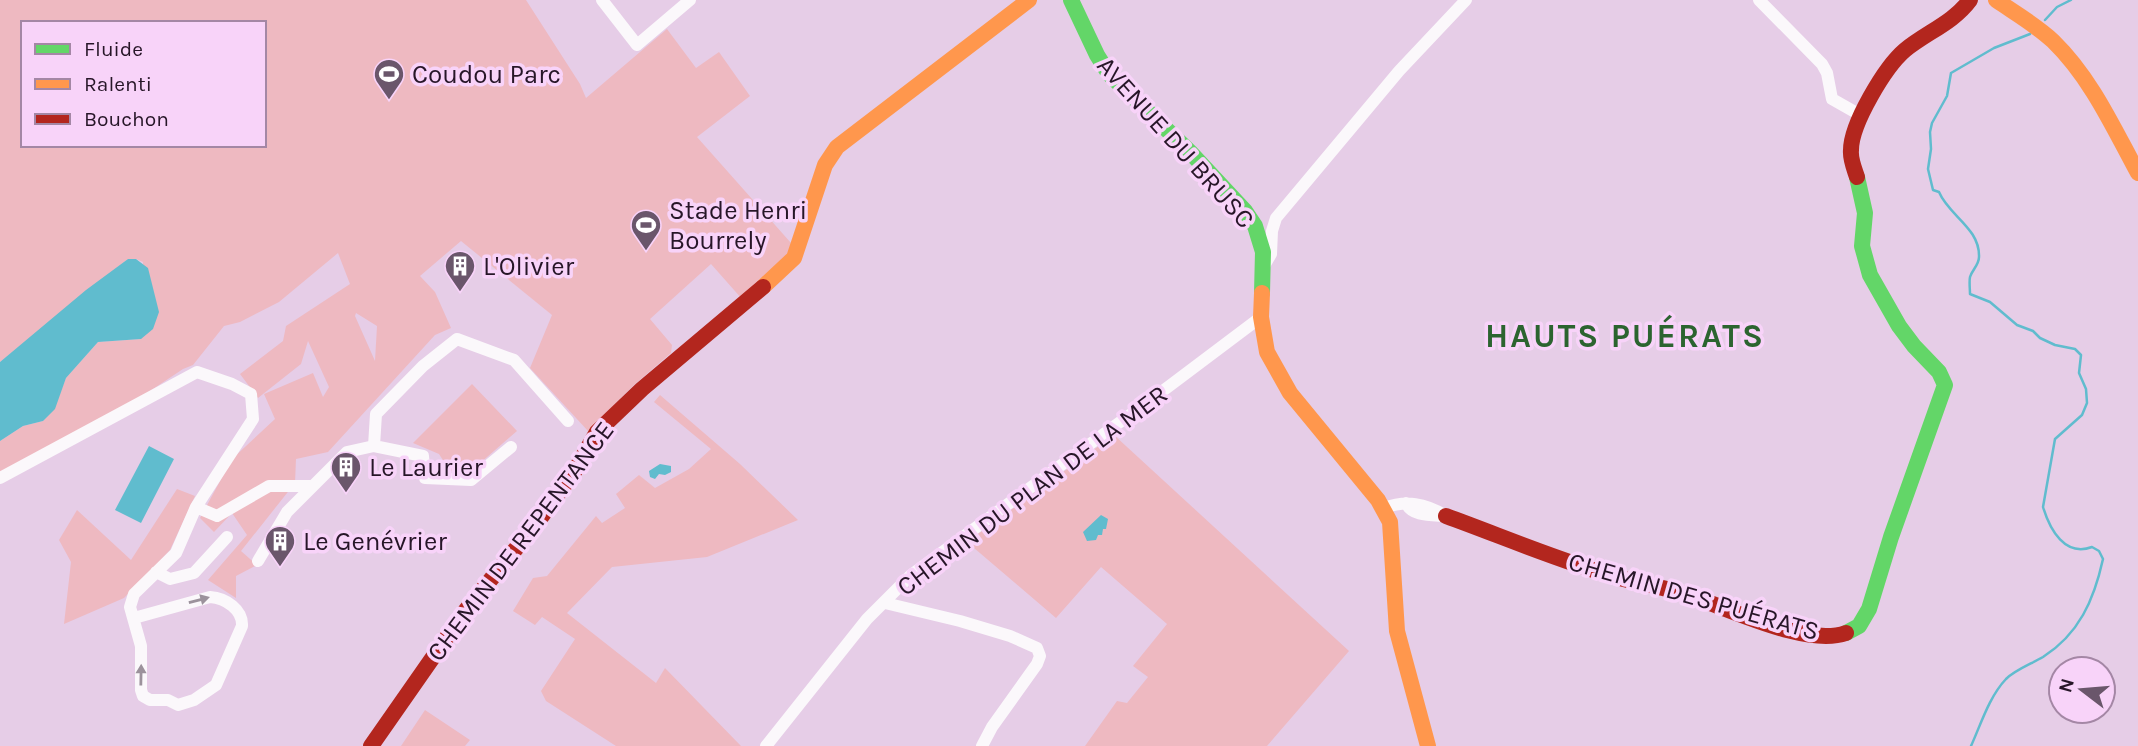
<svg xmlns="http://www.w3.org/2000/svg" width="2138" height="746" font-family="Karla,sans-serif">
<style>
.green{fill:#eeb9c1;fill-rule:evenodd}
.water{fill:#60bcce}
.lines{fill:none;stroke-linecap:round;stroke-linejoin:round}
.stream{stroke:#60bcce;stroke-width:2.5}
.street{stroke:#fbf8fb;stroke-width:12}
.fast{stroke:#63d668;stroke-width:16}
.slow{stroke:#ff974d;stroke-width:16}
.jam{stroke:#b3261e;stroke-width:16}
.oneway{fill:#9c929c}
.labels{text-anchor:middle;stroke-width:7;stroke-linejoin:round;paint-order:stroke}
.poi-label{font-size:26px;fill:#271628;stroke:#f8d3f9;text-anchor:start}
.street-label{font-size:26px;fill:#271628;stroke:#f8d3f9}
.district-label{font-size:33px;font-weight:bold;letter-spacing:2px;fill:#2c6430;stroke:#f8d3f9}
</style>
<rect width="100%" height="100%" fill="#e6cde7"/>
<path class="green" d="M 0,0 L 526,0 L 580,84 L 586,98 L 667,29 L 696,68 L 719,52 L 750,96 L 697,137 L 791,243 L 788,254 L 742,299 L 711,264 L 650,319 L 672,345 L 671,353 L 634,385 L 588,431 L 530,368 L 552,315 L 461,241 L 420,276 L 435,292 L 451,328 L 435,335 L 328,452 L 296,459 L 295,483 L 241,551 L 257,565 L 236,576 L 236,598 L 208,580 L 247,535 L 232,513 L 214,532 L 200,518 L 232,459 L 275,419 L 264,394 L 313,373 L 323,397 L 329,387 L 308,341 L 301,364 L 258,398 L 240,374 L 283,341 L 286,326 L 350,284 L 338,253 L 279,302 L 240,322 L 224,326 L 193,365 L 183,369 L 141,397 L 0,475 L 0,441 L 23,426 L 43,421 L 54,409 L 66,378 L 98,342 L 141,339 L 143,262 L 136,259 L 128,259 L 0,362 ZM 23,23 L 264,23 L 264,145 L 23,145 ZM 356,313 L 377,326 L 375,361 L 355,316 Z
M 472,384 L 517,431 L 471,471 L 450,471 L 439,454 L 413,443 Z
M 660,395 L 740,464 L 798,520 L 707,557 L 612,567 L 567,613 L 656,683 L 665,668 L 741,746 L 616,746 L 546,701 L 541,691 L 575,639 L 542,617 L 535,625 L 513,611 L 533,578 L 547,576 L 596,516 L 602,523 L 625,508 L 616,494 L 639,475 L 655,488 L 689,469 L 711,449 L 654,402 Z
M 1114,435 L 1349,651 L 1267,746 L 1085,746 L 1117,701 L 1127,703 L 1148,677 L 1133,666 L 1167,624 L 1101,567 L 1056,618 L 967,542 Z
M 177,489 L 195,496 L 170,550 L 124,598 L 64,624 L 71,562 L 59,540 L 77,510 L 131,560 Z
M 425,710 L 470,740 L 465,746 L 401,746 Z"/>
<path class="water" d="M 128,259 L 136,259 L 148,268 L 159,312 L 153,329 L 141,339 L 98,342 L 66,378 L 55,409 L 43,421 L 23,426 L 0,441 L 0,362 L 86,290 Z
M 149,446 L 174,459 L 141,523 L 115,510 Z
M 660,464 L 671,466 L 671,472 L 665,475 L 659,474 L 655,479 L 650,477 L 649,471 Z
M 1101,515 L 1108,519 L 1106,529 L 1103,529 L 1102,535 L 1098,535 L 1096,540 L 1087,541 L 1083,532 Z"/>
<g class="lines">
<path class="stream" d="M 2045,20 L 2057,7 L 2071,0
M 1971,746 C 1981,724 1989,697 2006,679 C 2015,670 2031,664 2043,657 C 2079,634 2094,600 2103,559 L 2099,551 L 2092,547 C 2065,557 2050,530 2043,507 L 2055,439 L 2082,415 L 2087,403 L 2086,389 L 2079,373 L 2081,355 L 2075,349 L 2055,345 L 2040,338 L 2033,331 L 2017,325 L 1990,302 L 1970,294 C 1970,289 1969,282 1970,277 C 1972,270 1979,265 1979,257 C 1980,228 1949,216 1939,192 L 1933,190 L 1928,169 L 1931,149 L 1930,132 L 1932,123 L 1947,96 L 1951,73 L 1994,48 L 2030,34"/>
<path class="street" d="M 602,0 L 637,45 L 690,0
M 1759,0 L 1822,64 L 1827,73 L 1832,99 L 1862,116
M 1264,266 L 1271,254 L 1272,231 L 1276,218 L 1399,71 L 1466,0
M 374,446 L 376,414 L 423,366 L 457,339 L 514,360 L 568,421
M 0,478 L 197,372 L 232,384 L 251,394 L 253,419 L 196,507 L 176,553 L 134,594 L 130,607 L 141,646 L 141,690 L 143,696 L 150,700 L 168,700 L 178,705 L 194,700 L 216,685 L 242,626 C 243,610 226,598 210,597 L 134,618
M 196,507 L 217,516 L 269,486 L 312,486
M 1384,508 C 1406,500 1425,503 1446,516 C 1432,515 1412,517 1406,503
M 258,561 L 287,512 L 347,452 L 374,446 L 423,456 L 425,478 L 471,480 L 511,447
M 156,572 L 170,579 L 194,573 L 227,537
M 885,603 L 960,621 L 1010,636 L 1037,648 L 1040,656 L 1037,664 L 992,727 L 982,746
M 766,746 L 867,619 L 911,575 L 1168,387 L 1261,317"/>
<path class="fast" d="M 1071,0 L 1097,55 L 1109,74 L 1190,152 L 1245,211 L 1255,226 L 1263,252 L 1262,293
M 1846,633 L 1859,626 L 1869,609 L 1891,537 L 1945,385 L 1939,372 L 1914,346 L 1899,326 L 1870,275 L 1862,246 L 1865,213 L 1857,177"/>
<path class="slow" d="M 1996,0 C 2015,13 2036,25 2053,41 C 2091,78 2113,127 2138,173
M 763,287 L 794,258 L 825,165 L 837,147 L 1029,0
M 1262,293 L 1261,317 L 1267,352 L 1290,393 L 1378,500 L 1390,522 L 1397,631 L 1428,746"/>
<path class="jam" d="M 1857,177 C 1854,168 1850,159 1851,150 C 1851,124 1885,67 1905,50 C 1927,32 1953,23 1970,0
M 1446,516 C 1501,536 1560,561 1616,577 C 1637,583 1658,586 1678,592 C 1722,604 1804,648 1846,633
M 371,746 L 466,610 L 536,524 L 574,472 L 597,432 L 642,389 L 763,287"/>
</g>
<defs><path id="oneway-solid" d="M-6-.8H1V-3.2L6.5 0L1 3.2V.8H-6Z" transform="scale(1.75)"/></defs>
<g class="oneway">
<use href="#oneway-solid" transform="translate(199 600) rotate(-15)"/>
<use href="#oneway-solid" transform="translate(141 675) rotate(-89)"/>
</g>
<defs>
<g id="stadium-pin" transform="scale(1.575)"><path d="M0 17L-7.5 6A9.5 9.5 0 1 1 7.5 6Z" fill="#6a566b" stroke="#f8d3f9"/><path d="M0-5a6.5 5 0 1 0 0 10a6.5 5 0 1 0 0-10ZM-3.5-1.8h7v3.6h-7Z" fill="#fff"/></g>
<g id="building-pin" transform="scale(1.575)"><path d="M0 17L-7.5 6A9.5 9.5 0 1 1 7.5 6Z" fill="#6a566b" stroke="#f8d3f9"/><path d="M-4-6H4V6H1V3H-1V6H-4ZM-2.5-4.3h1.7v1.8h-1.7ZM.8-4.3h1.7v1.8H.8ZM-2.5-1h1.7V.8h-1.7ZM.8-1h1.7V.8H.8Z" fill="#fff"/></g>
</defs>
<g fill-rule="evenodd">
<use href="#stadium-pin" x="389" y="74"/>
<use href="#stadium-pin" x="646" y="225"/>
<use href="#building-pin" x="460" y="266"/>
<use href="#building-pin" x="346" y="467"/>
<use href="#building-pin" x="280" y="541"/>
</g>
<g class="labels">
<g class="poi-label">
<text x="412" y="83">Coudou Parc</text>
<text x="669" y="219">Stade Henri<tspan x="669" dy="30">Bourrely</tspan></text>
<text x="483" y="275">L'Olivier</text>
<text x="369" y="476">Le Laurier</text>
<text x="303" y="550">Le Genévrier</text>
</g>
<g class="street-label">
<text transform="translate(1176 142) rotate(48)" y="9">AVENUE DU BRUSC</text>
<text transform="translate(1032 490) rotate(-37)" y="9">CHEMIN DU PLAN DE LA MER</text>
<text transform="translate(520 541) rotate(-53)" y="9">CHEMIN DE REPENTANCE</text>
<text transform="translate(1694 596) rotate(16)" y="9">CHEMIN DES PUÉRATS</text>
</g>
<g class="district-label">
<text x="1625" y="347">HAUTS PUÉRATS</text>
</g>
</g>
<rect x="21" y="21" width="245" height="126" fill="#f8d3f9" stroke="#a487a5" stroke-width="2"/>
<rect x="35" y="44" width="35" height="10" fill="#63d668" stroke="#a487a5" stroke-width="2"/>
<text x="84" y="56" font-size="21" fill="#271628">Fluide</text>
<rect x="35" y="79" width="35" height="10" fill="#ff974d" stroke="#a487a5" stroke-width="2"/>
<text x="84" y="91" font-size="21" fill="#271628">Ralenti</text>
<rect x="35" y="114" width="35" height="10" fill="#b3261e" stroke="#a487a5" stroke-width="2"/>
<text x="84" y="126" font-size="21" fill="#271628">Bouchon</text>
<g transform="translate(2082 690) rotate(286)"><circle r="33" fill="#f8d3f9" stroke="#a487a5" stroke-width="2"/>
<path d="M0-5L12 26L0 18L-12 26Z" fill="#6a566b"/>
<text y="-10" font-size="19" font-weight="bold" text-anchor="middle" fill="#271628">N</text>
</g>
</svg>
